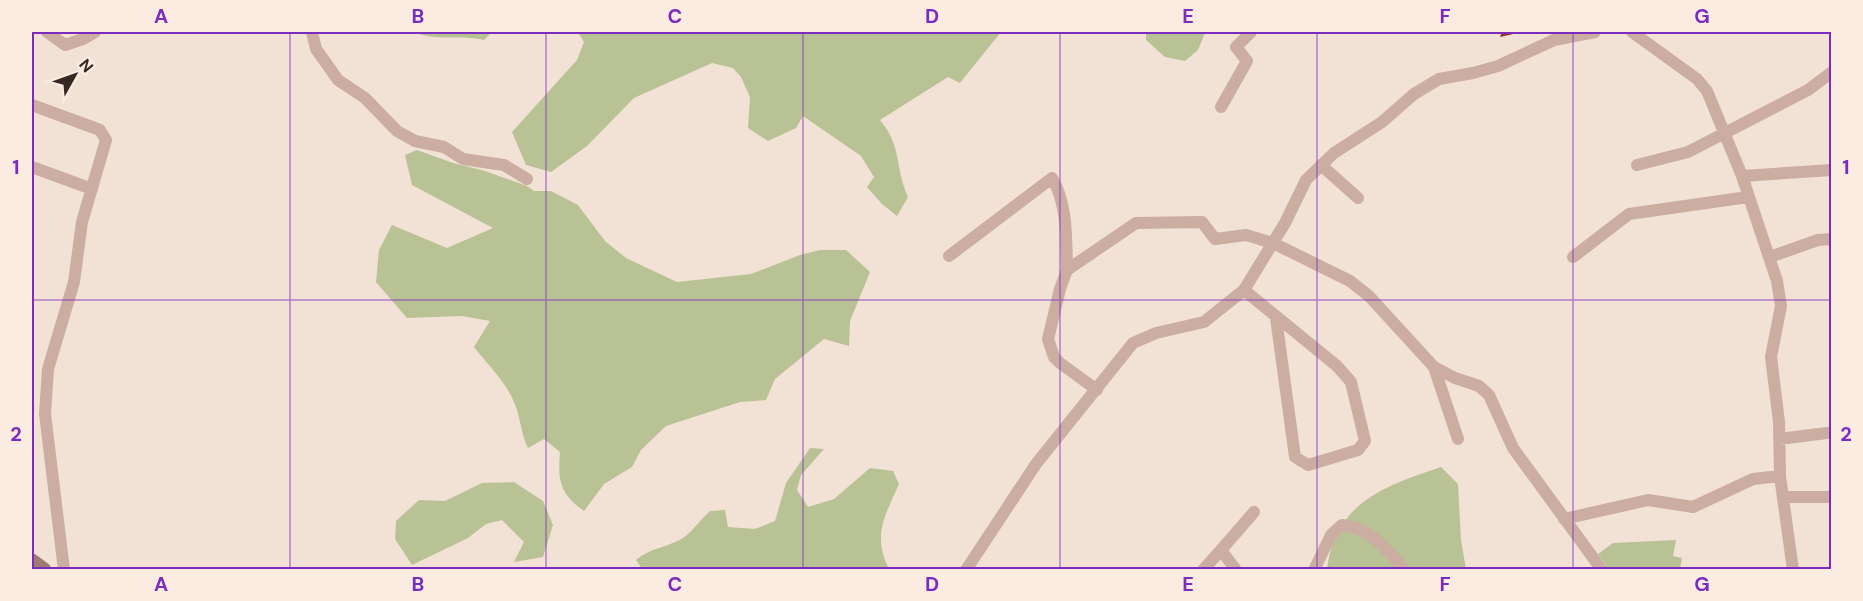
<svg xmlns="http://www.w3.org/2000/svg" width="1863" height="601" font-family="'DM Sans',sans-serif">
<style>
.green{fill:#b9c295}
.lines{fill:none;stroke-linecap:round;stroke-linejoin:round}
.minor{stroke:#cbaea1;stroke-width:12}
.secondary{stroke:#9e7c72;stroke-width:15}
.shaded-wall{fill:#923226}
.grid{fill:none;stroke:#7b2cbf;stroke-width:1.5;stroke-opacity:0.55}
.neatline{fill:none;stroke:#7b2cbf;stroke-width:2}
.grid-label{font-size:20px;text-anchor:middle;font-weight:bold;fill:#7b2cbf}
</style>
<rect width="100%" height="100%" fill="#f2e1d5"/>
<path class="green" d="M 414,32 L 492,32 L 484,40 C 460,34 438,42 414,32 Z
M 578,32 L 1001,32 L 960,83 L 948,77 L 880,120 C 903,148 894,166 908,197 L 897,216 L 882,204 L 867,187 L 874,177 L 861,156 L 803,116 L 796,128 L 768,141 L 748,128 L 750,97 L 741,77 L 733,68 L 712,63 L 634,98 L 587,146 L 551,172 L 526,165 L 512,132 L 577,60 L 584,42 Z
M 1146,32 L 1201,32 L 1205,33 L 1198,50 L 1185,61 L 1165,57 L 1146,40 Z
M 417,150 L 453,163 L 485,171 L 527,186 L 534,191 L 551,191 L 578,205 L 605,241 L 626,258 L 677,282 L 751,274 L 800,255 L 820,250 L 846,250 L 870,272 L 850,321 L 849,346 L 824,339 L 775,379 L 766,400 L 740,402 L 666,426 L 641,450 L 632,467 L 604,484 L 584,511 C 559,493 558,480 560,452 L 544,439 L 528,448 C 520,432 521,416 513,400 C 505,381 487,364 474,347 L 490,321 L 462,316 L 407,318 L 376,282 L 379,250 L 392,225 L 447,248 L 493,228 L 412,185 L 405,155 Z
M 810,448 L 824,449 L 801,475 L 797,490 L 808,507 L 834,499 L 870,468 L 893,471 L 899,484 C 885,516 872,535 889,569 L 643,570 L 636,560 C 651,547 672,547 687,535 C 695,528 702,518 710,511 L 725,510 L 728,527 L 755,529 L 775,521 L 786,483 Z
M 1441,467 L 1458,484 L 1461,540 L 1466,569 L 1327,570 C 1335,502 1385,486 1441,467 Z
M 514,482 L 543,501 L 553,525 L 543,557 L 514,562 L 524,542 L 502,520 L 486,524 L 468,538 L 412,565 L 395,539 L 396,521 L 419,500 L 445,501 L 482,483 Z
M 1676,540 L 1673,556 L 1682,558 L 1680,569 L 1606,569 L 1606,565 L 1598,554 L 1613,543 Z"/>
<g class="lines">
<path class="minor" d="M 47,32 L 65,45 L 83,39 L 95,32
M 312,32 L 316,49 L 338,80 L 365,98 L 397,131 L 415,141 L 444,147 L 463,159 L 504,165 L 527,179
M 1632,32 L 1697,79 L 1707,91 L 1742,176 L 1777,281 L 1781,306 L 1771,357 L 1779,422 L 1780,476 L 1793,570
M 32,105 L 100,130 L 106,140 L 82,222 L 74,282 L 48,369 L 45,414 L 64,570
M 1221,107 L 1247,61 L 1236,47 L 1251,32
M 1321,165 L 1358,198
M 1637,165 L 1688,152 L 1808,90 L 1832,72
M 32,167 L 92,189
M 1742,176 L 1832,170
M 949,256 L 1052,178 C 1068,205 1066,239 1067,270
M 1573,257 L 1629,214 L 1748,197
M 1770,257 L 1818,240 L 1832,239
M 1244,290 L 1337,366 L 1351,382 L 1365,441 L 1358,450 L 1308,465 L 1295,457 L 1276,318
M 1434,367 L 1458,439
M 1097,390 L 1060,363 L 1054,357 L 1048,339 L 1060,289 L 1067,270 L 1136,223 L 1202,222 L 1215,239 L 1246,235 L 1273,243 L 1350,281 L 1369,296 L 1434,367 L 1455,378 L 1479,386 L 1489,395 L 1513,448 L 1602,570
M 1779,439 L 1827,433
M 1783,497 L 1832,497
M 1564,519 L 1648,500 L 1693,507 L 1753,479 L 1780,476
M 1221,550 L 1254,512
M 966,570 L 1036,464 L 1133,343 L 1156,333 L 1204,322 L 1244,290 L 1285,223 L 1306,180 L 1334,153 L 1382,122 L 1414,94 L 1439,79 L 1473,73 L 1498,66 L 1554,40 L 1595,32
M 1203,570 L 1221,550 L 1236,570
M 1314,570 L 1331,535 L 1342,525 C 1371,528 1386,549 1405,570"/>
<path class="secondary" d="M 32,561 L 44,570"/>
</g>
<path class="shaded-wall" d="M 1502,32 L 1522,32 L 1500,37 Z"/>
<path class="grid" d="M 290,32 L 290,570M 546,32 L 546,570M 803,32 L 803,570M 1060,32 L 1060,570M 1317,32 L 1317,570M 1573,32 L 1573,570M 32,300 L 1832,300"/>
<rect width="1863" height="601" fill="none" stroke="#faece1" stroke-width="66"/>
<g transform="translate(75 75) rotate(50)" stroke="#faece1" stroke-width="4.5" paint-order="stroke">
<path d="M0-4.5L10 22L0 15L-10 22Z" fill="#342724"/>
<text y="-9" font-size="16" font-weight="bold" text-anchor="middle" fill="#342724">N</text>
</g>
<rect x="33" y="33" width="1797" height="535" class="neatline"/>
<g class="grid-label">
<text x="161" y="23">A</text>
<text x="418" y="23">B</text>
<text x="675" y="23">C</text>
<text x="932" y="23">D</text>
<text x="1188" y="23">E</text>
<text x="1445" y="23">F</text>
<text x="1702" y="23">G</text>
<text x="16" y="174">1</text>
<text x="1846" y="174">1</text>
<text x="16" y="441">2</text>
<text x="1846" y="441">2</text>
<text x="161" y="591">A</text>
<text x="418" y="591">B</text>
<text x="675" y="591">C</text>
<text x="932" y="591">D</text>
<text x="1188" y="591">E</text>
<text x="1445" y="591">F</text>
<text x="1702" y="591">G</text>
</g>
</svg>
